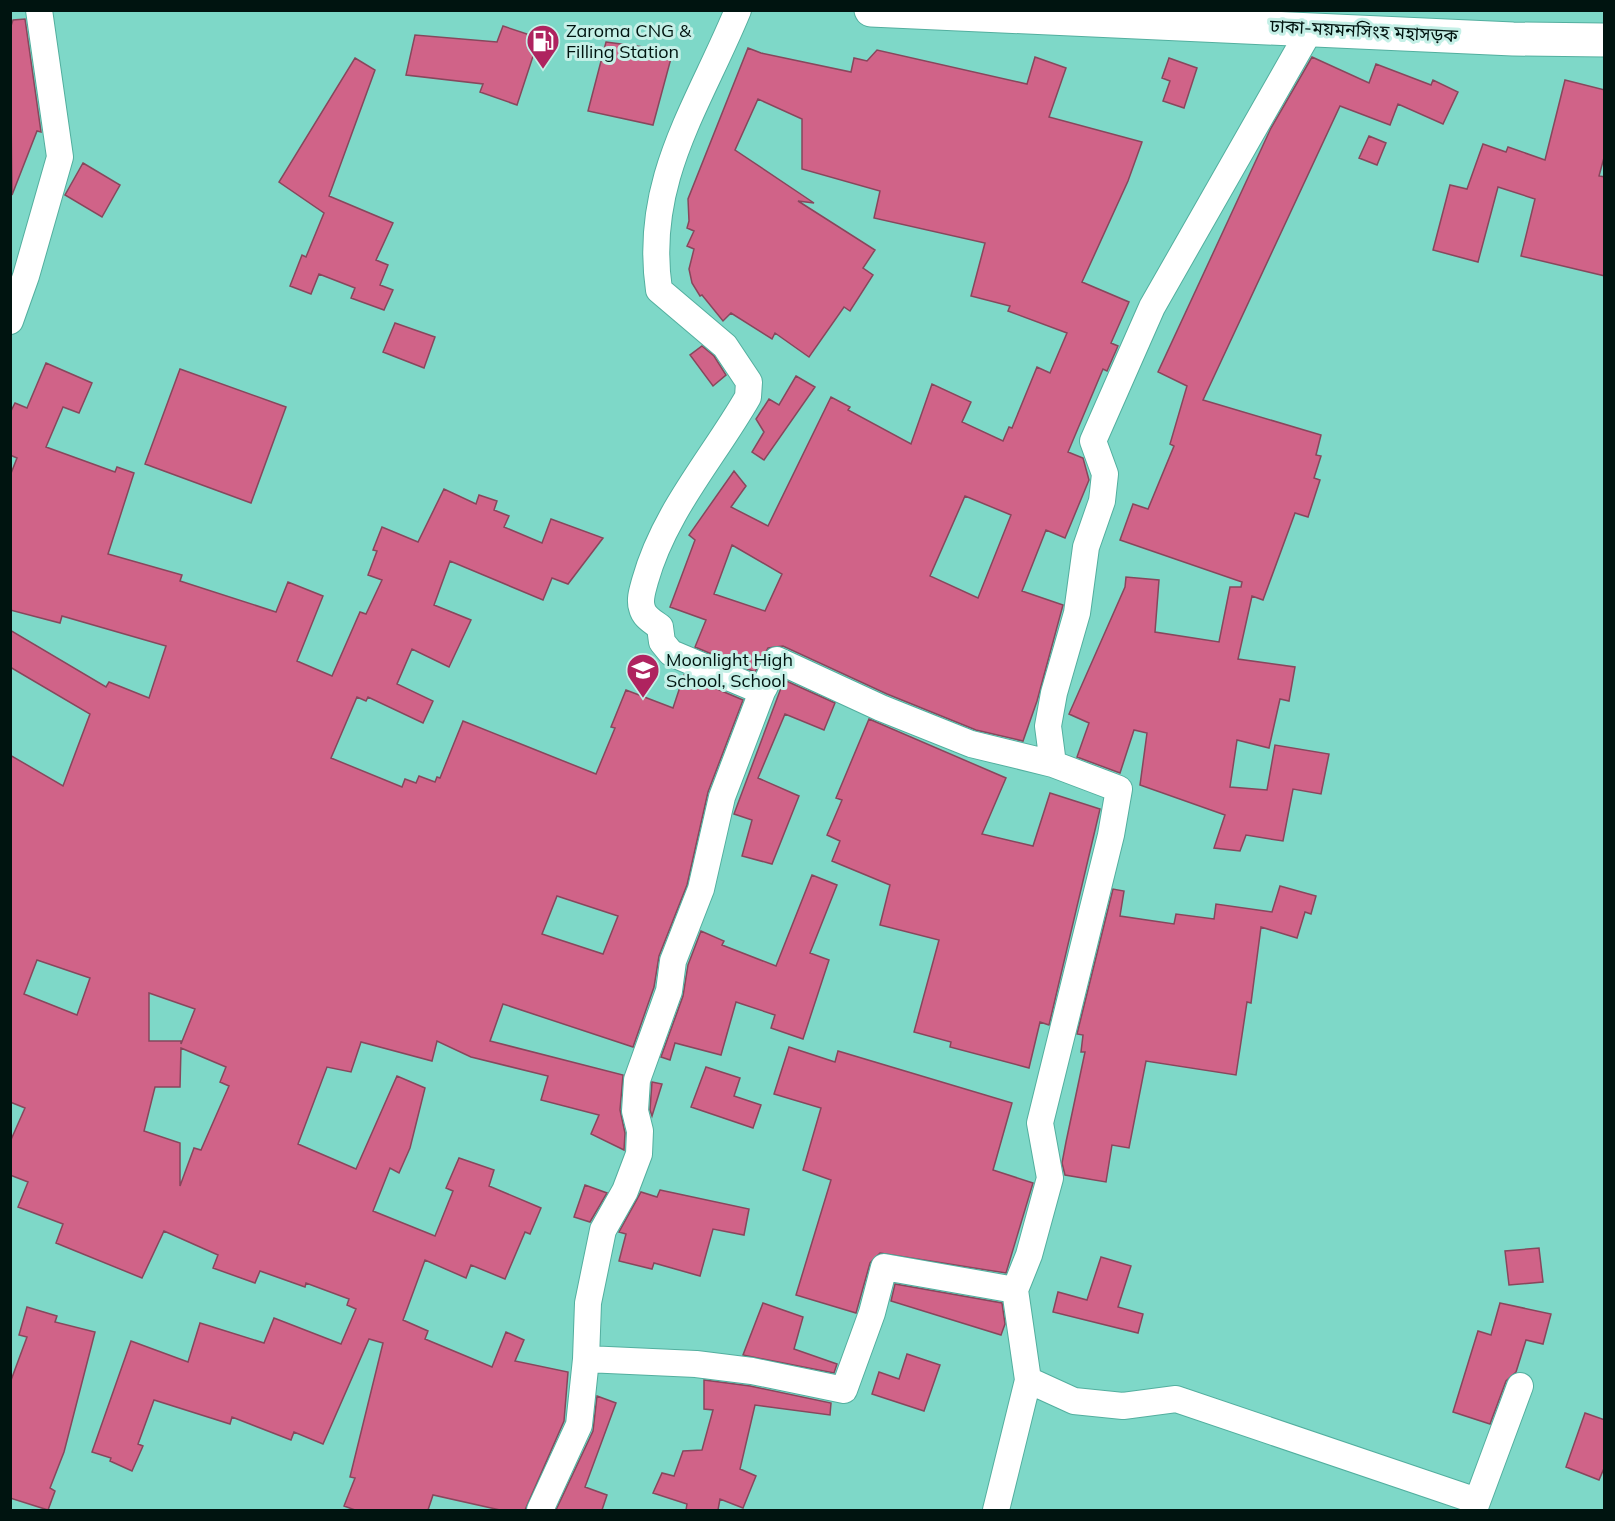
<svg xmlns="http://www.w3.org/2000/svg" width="1615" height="1521" font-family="Mulish,'Noto Sans Bengali',sans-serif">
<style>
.building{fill:#d06388;stroke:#87475c;stroke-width:1.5;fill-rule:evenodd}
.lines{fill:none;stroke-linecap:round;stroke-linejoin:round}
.street-casing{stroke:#53af9f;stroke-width:28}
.highway-casing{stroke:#53af9f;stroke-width:35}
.street{stroke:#fff;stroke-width:26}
.highway{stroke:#fff;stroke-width:33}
.labels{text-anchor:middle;stroke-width:6;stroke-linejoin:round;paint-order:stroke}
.poi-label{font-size:18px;fill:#001410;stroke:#c5f0e7;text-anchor:start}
.street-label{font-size:18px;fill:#001410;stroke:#c5f0e7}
</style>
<rect width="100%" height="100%" fill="#7ed8c8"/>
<path class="building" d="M 25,19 L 41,132 L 37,131 L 12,195 L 10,29 L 13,20 Z
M 503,26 L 539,38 L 517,105 L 480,92 L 483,84 L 406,75 L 415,35 L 497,42 Z
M 606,42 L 673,51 L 653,125 L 588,111 Z
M 748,48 L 761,53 L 851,72 L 854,58 L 867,61 L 877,50 L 1027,84 L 1035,57 L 1066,68 L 1049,117 L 1142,142 L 1128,181 L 1082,282 L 1129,302 L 1111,343 L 1118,346 L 1107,371 L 1103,369 L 1068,452 L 1083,458 L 1089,480 L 1065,538 L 1046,530 L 1022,591 L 1063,605 L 1037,701 L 1023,741 L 976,730 L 887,694 L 783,646 L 768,648 L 755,672 L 695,647 L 706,620 L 670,607 L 695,540 L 689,535 L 734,471 L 746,486 L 731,507 L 768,526 L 831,397 L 850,407 L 848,410 L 911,444 L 932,384 L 971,402 L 962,422 L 1003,441 L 1009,427 L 1012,428 L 1037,367 L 1050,373 L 1067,333 L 1008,311 L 1010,306 L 971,296 L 985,243 L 874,218 L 880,191 L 802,169 L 802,119 L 758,99 L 735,150 L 814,203 L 798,201 L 875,250 L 863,268 L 873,275 L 850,311 L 844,307 L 809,357 L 775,333 L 772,339 L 731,313 L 723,321 L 702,295 L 700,296 L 692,283 L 689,269 L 694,249 L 687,246 L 694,231 L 687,228 L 689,221 L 688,199 ZM 965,496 L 1011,515 L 978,598 L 930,576 ZM 732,545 L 782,574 L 765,611 L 714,594 Z
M 1312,57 L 1369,83 L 1376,64 L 1431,85 L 1433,80 L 1458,92 L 1443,124 L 1398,104 L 1390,125 L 1340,106 L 1203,400 L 1321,435 L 1316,455 L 1321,456 L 1314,478 L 1320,480 L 1308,517 L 1295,513 L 1263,600 L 1252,596 L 1238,659 L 1295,667 L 1289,701 L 1280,699 L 1269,748 L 1237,740 L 1230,787 L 1267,790 L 1275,745 L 1329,754 L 1321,794 L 1293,789 L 1283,841 L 1246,835 L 1240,851 L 1214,848 L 1225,815 L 1140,785 L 1147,733 L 1134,730 L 1120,773 L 1077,757 L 1089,723 L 1069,714 L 1125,587 L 1126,577 L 1159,580 L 1155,632 L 1219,642 L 1230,587 L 1241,587 L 1242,582 L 1120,540 L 1133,504 L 1148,509 L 1174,446 L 1170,444 L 1187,386 L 1158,372 L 1271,128 Z
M 355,58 L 375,70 L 329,196 L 393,223 L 376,260 L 388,265 L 380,285 L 393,290 L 384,310 L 351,298 L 355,288 L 319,274 L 311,294 L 290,286 L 302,255 L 306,257 L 324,213 L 279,182 Z
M 1169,58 L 1197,68 L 1184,108 L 1163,101 L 1170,81 L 1162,78 Z
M 1565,80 L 1605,90 L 1605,154 L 1599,176 L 1605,177 L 1605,276 L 1521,256 L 1535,199 L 1498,187 L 1478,262 L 1433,250 L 1450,185 L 1467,189 L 1483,144 L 1506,152 L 1508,147 L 1545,160 Z
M 1369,136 L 1386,143 L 1377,165 L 1359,158 Z
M 83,163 L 120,185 L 102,217 L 65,195 Z
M 395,323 L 435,337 L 424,368 L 383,352 Z
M 702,346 L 714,356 L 726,375 L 713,386 L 690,355 Z
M 46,363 L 92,383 L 79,413 L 63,407 L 46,447 L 115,472 L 117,467 L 134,473 L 108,554 L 182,575 L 180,581 L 276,612 L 288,582 L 323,596 L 297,661 L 332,676 L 360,612 L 366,614 L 382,580 L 368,575 L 377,551 L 373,550 L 382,527 L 418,542 L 444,489 L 476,504 L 479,495 L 497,501 L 494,510 L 509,516 L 504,527 L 542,543 L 551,519 L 603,538 L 568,584 L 552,578 L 543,600 L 450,561 L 434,605 L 471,620 L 449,667 L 412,649 L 397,684 L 433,701 L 423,723 L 368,697 L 366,701 L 357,697 L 331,758 L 402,787 L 405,779 L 416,783 L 419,776 L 435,782 L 437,777 L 440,778 L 463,721 L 596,774 L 615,728 L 611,727 L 626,690 L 673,708 L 684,675 L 743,700 L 708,792 L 687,885 L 659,956 L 654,987 L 633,1047 L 503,1004 L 490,1041 L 623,1075 L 620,1110 L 625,1133 L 624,1150 L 591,1134 L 599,1115 L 541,1100 L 548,1076 L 471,1057 L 437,1041 L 432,1061 L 361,1042 L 351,1072 L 327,1067 L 298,1144 L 356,1169 L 397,1076 L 425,1088 L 410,1148 L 399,1173 L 390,1168 L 373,1211 L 435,1236 L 453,1191 L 446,1188 L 459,1158 L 494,1170 L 489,1186 L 541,1208 L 530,1234 L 525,1232 L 505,1279 L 471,1265 L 466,1278 L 425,1260 L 403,1320 L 428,1331 L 425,1339 L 492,1367 L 506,1332 L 524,1340 L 515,1361 L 568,1372 L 564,1421 L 525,1510 L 500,1510 L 433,1495 L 428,1510 L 355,1510 L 344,1506 L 355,1478 L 350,1477 L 383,1343 L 369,1339 L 323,1444 L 294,1432 L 291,1440 L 232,1417 L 230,1424 L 154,1400 L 138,1444 L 143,1446 L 132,1471 L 110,1461 L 111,1458 L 92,1452 L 131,1341 L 188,1362 L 200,1323 L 264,1343 L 274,1318 L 341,1344 L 356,1309 L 347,1305 L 349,1299 L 306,1283 L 305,1287 L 260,1271 L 255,1283 L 213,1268 L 218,1255 L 164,1231 L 142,1278 L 56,1243 L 63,1224 L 18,1207 L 28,1182 L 10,1175 L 10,1142 L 25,1108 L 10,1102 L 10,755 L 63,786 L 90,714 L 10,667 L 10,630 L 106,687 L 109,682 L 149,698 L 166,646 L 62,616 L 60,623 L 10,610 L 10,476 L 17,458 L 10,455 L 10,413 L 15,403 L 27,408 ZM 557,896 L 618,916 L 603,954 L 542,934 ZM 37,960 L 90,978 L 77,1015 L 24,994 ZM 149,993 L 195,1009 L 181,1044 L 181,1041 L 149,1041 ZM 181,1048 L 226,1067 L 220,1082 L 229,1086 L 201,1150 L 194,1148 L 180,1186 L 180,1143 L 144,1131 L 155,1087 L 180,1087 Z
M 180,369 L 286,407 L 251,503 L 145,464 Z
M 796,376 L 815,387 L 764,460 L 752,452 L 764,432 L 756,419 L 769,399 L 779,405 Z
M 784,680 L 835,703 L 824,730 L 785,714 L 758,778 L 799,796 L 772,864 L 742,856 L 752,820 L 734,814 Z
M 869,719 L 1006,778 L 982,834 L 1033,846 L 1050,793 L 1100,809 L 1049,1025 L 1040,1022 L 1029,1068 L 950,1047 L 951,1042 L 914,1032 L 939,940 L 880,925 L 890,885 L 832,861 L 840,841 L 827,835 L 842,800 L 836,798 Z
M 812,875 L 837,885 L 810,953 L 829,960 L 803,1039 L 771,1028 L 775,1015 L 736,1002 L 721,1055 L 675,1043 L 670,1060 L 661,1057 L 683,996 L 688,965 L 701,931 L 724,941 L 722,945 L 776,966 Z
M 1280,886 L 1316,896 L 1311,914 L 1305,912 L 1297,938 L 1261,927 L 1251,1003 L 1247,1002 L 1236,1075 L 1146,1061 L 1129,1148 L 1112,1145 L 1106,1182 L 1065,1175 L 1062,1163 L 1066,1142 L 1085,1052 L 1081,1052 L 1083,1035 L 1077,1034 L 1113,889 L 1124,891 L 1120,916 L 1174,924 L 1176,914 L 1214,919 L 1216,904 L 1272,912 Z
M 789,1047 L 835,1062 L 838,1051 L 1012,1103 L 993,1170 L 1033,1183 L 1006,1273 L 880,1253 L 870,1263 L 856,1313 L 796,1295 L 831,1180 L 803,1170 L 821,1108 L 774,1094 Z
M 706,1067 L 740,1078 L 734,1096 L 761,1105 L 753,1128 L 691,1107 Z
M 652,1082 L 662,1084 L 652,1116 L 650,1110 Z
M 585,1185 L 607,1193 L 590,1222 L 574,1217 Z
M 660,1190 L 749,1209 L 744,1235 L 713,1229 L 700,1276 L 654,1263 L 652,1269 L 619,1261 L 626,1234 L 619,1232 L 641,1192 L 657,1197 Z
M 1539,1248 L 1543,1282 L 1509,1285 L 1505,1251 Z
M 1101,1257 L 1131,1266 L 1118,1307 L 1143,1314 L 1138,1333 L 1053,1312 L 1058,1292 L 1087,1300 Z
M 895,1284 L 1002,1303 L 1005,1324 L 1001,1335 L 891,1301 Z
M 763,1303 L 803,1317 L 794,1349 L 837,1364 L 834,1373 L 743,1355 Z
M 1500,1303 L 1551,1314 L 1543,1344 L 1526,1340 L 1516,1372 L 1506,1381 L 1490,1424 L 1453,1412 L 1478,1331 L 1491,1335 Z
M 27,1307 L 57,1316 L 55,1322 L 95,1332 L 64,1452 L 50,1488 L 55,1491 L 48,1510 L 10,1498 L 10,1383 L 27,1337 L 19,1335 Z
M 907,1354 L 940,1365 L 924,1411 L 872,1394 L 879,1372 L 899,1379 Z
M 704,1380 L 750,1386 L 831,1403 L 830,1415 L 755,1405 L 740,1469 L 756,1476 L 743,1508 L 720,1499 L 718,1510 L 686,1510 L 687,1504 L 653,1493 L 662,1473 L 674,1476 L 683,1451 L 702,1450 L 713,1410 L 704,1409 Z
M 597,1396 L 616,1403 L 585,1487 L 607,1495 L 602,1510 L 556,1510 L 593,1431 Z
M 1585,1413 L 1605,1420 L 1605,1466 L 1599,1480 L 1566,1467 Z"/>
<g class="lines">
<g class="street-casing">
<path id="street" d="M 738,10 C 698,107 643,181 659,290 L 725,346 L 749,382 L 748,397 C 713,458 664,512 645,581 C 643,589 639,599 642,608 C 644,617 652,621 660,627 L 662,642 L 671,653 L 759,690 L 764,688 L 777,660 L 881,708 L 971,744 L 1053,764
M 10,321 L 26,276 L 60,157 L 39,10
M 1015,1290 L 1029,1255 L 1050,1178 L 1040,1123 L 1111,835 L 1119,789 L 1053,764 L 1048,726 L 1054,693 L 1077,613 L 1086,547 L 1102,501 L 1105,474 L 1093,441 L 1152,307 L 1311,28
M 586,1359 L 588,1303 L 603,1230 L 625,1191 L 639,1154 L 640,1131 L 635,1111 L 637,1080 L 669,991 L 673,961 L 701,889 L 722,797 L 763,689
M 540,1510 L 579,1425 L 586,1359 L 696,1364 L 752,1371 L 844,1390 L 872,1313 L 884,1267 L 1015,1290 L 1028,1380 L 1074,1401 L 1123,1406 L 1176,1399 L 1477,1501
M 996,1510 L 1028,1380
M 1474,1510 L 1520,1386"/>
</g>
<g class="highway-casing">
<path id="highway" d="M 871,10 L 1513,39 L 1604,40"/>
</g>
<use href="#street" class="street"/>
<use href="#highway" class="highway"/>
</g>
<defs>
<g id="fuel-pin" transform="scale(1.725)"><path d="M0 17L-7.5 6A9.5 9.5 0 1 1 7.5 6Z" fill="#af235f" stroke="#c5f0e7"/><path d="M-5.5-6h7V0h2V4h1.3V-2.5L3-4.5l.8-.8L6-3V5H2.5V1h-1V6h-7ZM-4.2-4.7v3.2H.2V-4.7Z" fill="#fff"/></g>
<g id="school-pin" transform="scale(1.725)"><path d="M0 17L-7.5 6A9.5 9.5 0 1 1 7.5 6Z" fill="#af235f" stroke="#c5f0e7"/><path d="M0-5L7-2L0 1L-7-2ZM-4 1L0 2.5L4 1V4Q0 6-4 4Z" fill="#fff"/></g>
</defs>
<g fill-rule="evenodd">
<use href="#fuel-pin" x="543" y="41"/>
<use href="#school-pin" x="643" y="670"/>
</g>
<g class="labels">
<g class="poi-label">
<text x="566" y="37">Zaroma CNG &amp;<tspan x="566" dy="21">Filling Station</tspan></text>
<text x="666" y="666">Moonlight High<tspan x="666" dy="21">School, School</tspan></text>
</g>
<g class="street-label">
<text transform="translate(1364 31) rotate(3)" y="6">ঢাকা-ময়মনসিংহ মহাসড়ক</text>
</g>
</g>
<rect width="1615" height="1521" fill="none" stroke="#001410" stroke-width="24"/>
</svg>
